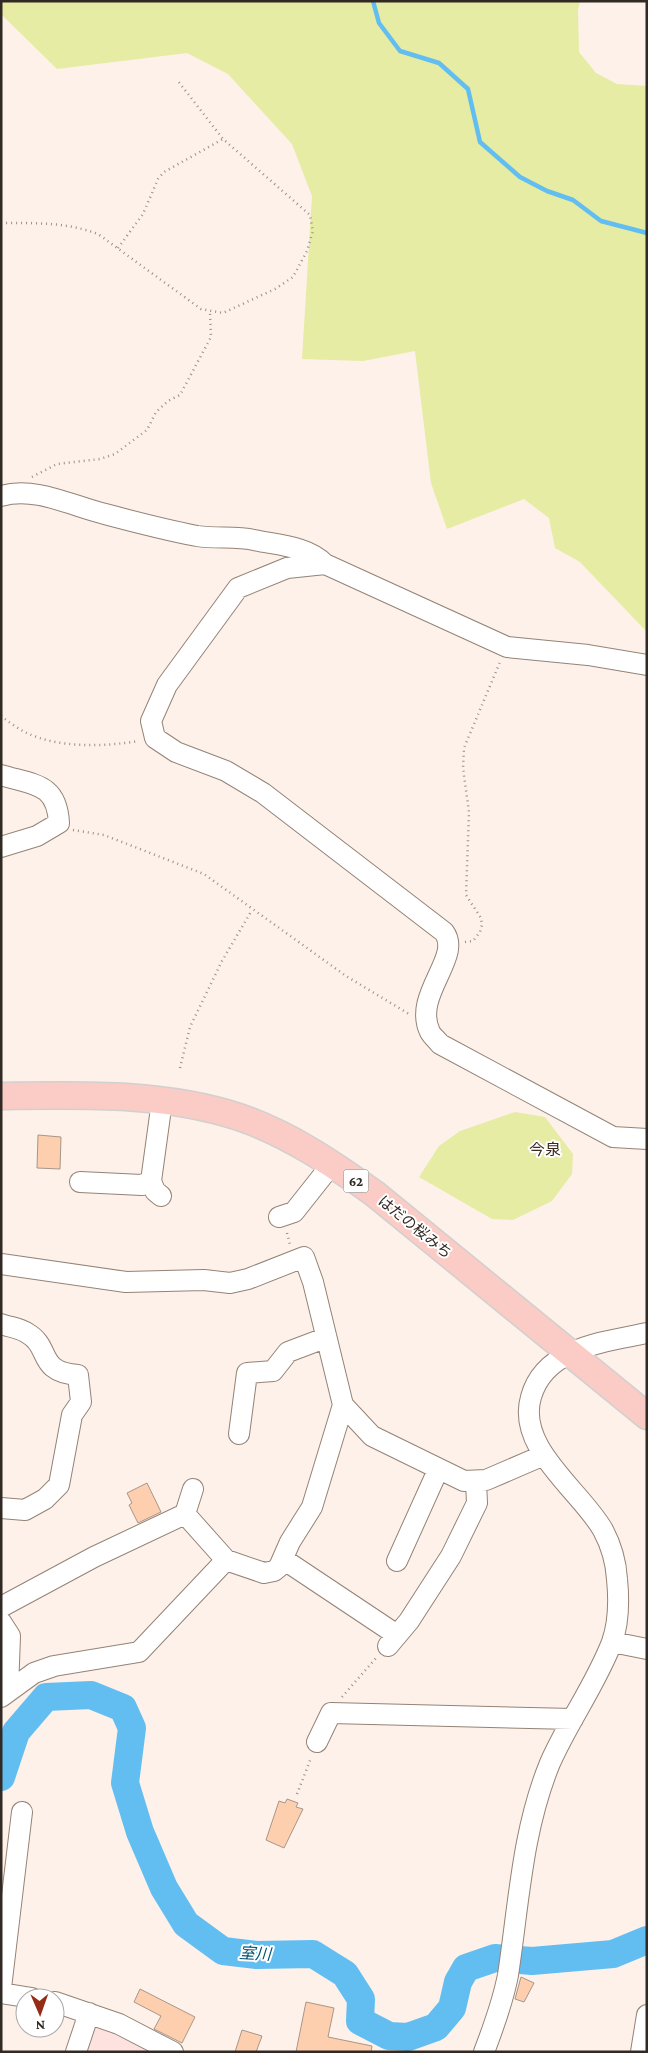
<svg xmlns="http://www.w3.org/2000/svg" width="648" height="2053" font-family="'Crimson Pro','Noto Sans JP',serif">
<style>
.education{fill:#fde2df}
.green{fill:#e6eca3}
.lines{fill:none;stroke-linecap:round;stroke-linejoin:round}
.stream{stroke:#62bef1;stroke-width:4.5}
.river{stroke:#62bef1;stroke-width:28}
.building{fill:#fecfae;stroke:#a89689}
.minor-casing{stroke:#948376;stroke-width:22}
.major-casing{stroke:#d1d0cf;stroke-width:29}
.path{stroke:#999089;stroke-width:2.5;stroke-dasharray:1 4;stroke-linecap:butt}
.minor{stroke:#fff;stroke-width:20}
.major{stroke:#fbcbc5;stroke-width:26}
.labels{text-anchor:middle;stroke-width:4;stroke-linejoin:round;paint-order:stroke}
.shield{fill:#fff;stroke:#6e6966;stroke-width:1}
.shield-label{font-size:14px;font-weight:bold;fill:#302924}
.street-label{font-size:15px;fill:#302924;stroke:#fff}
.neighbourhood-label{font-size:16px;fill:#3a2b21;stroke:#fff}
.water-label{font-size:16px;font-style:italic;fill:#025173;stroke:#fff}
</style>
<rect width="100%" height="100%" fill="#fdf1e9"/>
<path class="education" d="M 97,2020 L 157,2052 L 81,2052 Z"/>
<path class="green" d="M 1,1 L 580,1 L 578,10 L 579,52 L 596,73 L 617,84 L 647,86 L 647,632 L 580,562 L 555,548 L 549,518 L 524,499 L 447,529 L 431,483 L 415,351 L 363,361 L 302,359 L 312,196 L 292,144 L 228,74 L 187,53 L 57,69 L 1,14 Z
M 515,1112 L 545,1117 L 573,1154 L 572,1174 L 552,1201 L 513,1220 L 492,1219 L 419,1177 L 439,1146 L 460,1131 Z"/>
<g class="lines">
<path class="stream" d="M 373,1 L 379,23 L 400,51 L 439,63 L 468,89 L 480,142 L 520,177 L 547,191 L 573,200 L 601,221 L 647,233"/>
<path class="river" d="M 1,1777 L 16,1732 L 46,1697 L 91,1695 L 123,1708 L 132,1728 L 125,1783 L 140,1832 L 164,1888 L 186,1924 L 223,1951 L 257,1955 L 313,1954 L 345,1974 L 361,1999 L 360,2021 L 389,2036 L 408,2037 L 436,2027 L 452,2008 L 458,1982 L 466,1968 L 495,1958 L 532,1961 L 613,1954 L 647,1940"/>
</g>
<path class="building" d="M 38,1135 L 61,1137 L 60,1169 L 37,1168 Z
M 147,1483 L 161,1512 L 138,1523 L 129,1505 L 132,1503 L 127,1493 Z
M 287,1799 L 298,1803 L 296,1807 L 303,1809 L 284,1848 L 266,1840 L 279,1801 L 285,1803 Z
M 521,1977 L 534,1983 L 524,2002 L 515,1999 Z
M 140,1989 L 195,2017 L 182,2043 L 154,2029 L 161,2016 L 134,2002 Z
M 306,2002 L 334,2008 L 328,2037 L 372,2046 L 371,2052 L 296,2052 Z
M 242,2030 L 262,2036 L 256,2052 L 235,2052 Z"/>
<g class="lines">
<g class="minor-casing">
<path id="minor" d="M 1,496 C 35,486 72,506 105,514 C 135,522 166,530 197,536 C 216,539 236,536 254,540 C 277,545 308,546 325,564 L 507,647 L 588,655 L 647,665
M 325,564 L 287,568 L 238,588 L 167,685 L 151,721 L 155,738 L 176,752 L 226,771 L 263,793 L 444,932 C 463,957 412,995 430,1032 C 432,1036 437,1040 440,1044 L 613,1137 L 647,1139
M 1,775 C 34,785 57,783 59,823 L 37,836 L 1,847
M 80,1182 L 142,1185 L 151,1181
M 161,1196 L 155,1191 L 151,1181 L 162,1101
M 279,1217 L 294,1212 L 332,1164
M 1,1264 L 126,1282 L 204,1280 L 230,1283 L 248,1279 L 304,1257 L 313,1282 L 343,1405 L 372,1436 L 464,1481 L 486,1480 L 544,1455
M 1,1324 C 9,1327 20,1328 27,1333 C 52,1347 36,1372 78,1375 L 81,1402 L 72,1415 L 59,1485 L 45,1499 L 25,1510 L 1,1508
M 239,1434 L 247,1373 L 273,1371 L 288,1352 L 325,1338
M 185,1514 L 226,1560 L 264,1573 L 274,1571 L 279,1567 L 290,1542 L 312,1507 L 343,1405
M 283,1559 L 397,1635
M 397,1561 L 438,1470
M 1,1607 L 94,1557 L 185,1514 L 193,1489
M 1,1622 L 10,1636 L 8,1690
M 612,1642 L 647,1649
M 388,1646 L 409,1621 L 451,1556 L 477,1503 L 476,1482
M 1,1697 L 34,1673 L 54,1666 L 139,1652 L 226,1560
M 317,1742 L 331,1713 L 573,1719
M 1,1988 L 22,1812
M 1,1993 L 32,1998
M 55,2002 L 119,2024 L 173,2052
M 76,2052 L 89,2013
M 484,2052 C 494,2026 503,2001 508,1975 C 519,1903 522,1831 550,1763 C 568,1722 596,1684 612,1642 C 619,1622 619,1599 617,1579 C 616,1562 611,1545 603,1530 C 581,1491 516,1448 531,1397 C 545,1347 605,1342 647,1333
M 641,2052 L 647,2015"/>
</g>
<g class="major-casing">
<path id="major" d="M 1,1096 C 80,1095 163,1092 239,1117 C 289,1134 333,1164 375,1194 L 647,1416"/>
</g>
<path class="path" d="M 1,223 C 35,223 66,222 98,234 L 201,309 L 223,313 L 275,289 L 293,277 L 307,251 L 313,231 L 310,215 L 223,139 L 178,81
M 118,248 L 143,214 L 158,179 L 164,172 L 223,139
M 32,477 L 57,464 L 100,459 L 115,454 L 147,430 L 156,412 L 168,401 L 180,395 L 211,337 L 210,312
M 1,716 C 9,722 18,729 27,733 C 58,748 104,747 138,741
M 73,830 L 104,835 L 204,874 L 346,976 L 409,1014
M 465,942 L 473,941 L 480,932 L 482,925 L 481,918 L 466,895 L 469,812 L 463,768 L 464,748 L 500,662
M 180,1068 L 190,1027 L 222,961 L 252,910
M 287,1233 L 290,1245
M 342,1697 L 376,1658
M 297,1794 L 311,1758"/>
<use href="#minor" class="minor"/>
<use href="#major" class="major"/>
</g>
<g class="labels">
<rect class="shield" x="343.5" y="1169.5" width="25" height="23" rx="4"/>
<g class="shield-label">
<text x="356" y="1186">62</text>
</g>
<g class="street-label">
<text transform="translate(415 1227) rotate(39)" y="5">はだの桜みち</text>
</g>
<g class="neighbourhood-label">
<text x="545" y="1155">今泉</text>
</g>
<g class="water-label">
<text transform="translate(255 1953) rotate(3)" y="6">室川</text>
</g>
</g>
<rect width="648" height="2053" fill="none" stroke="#302924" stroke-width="5"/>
<g transform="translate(40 2013) rotate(178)"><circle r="24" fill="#ffffff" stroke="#aca9a7"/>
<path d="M0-4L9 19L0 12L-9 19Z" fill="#952c15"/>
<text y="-8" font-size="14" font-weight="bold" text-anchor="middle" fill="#302924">N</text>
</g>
</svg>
